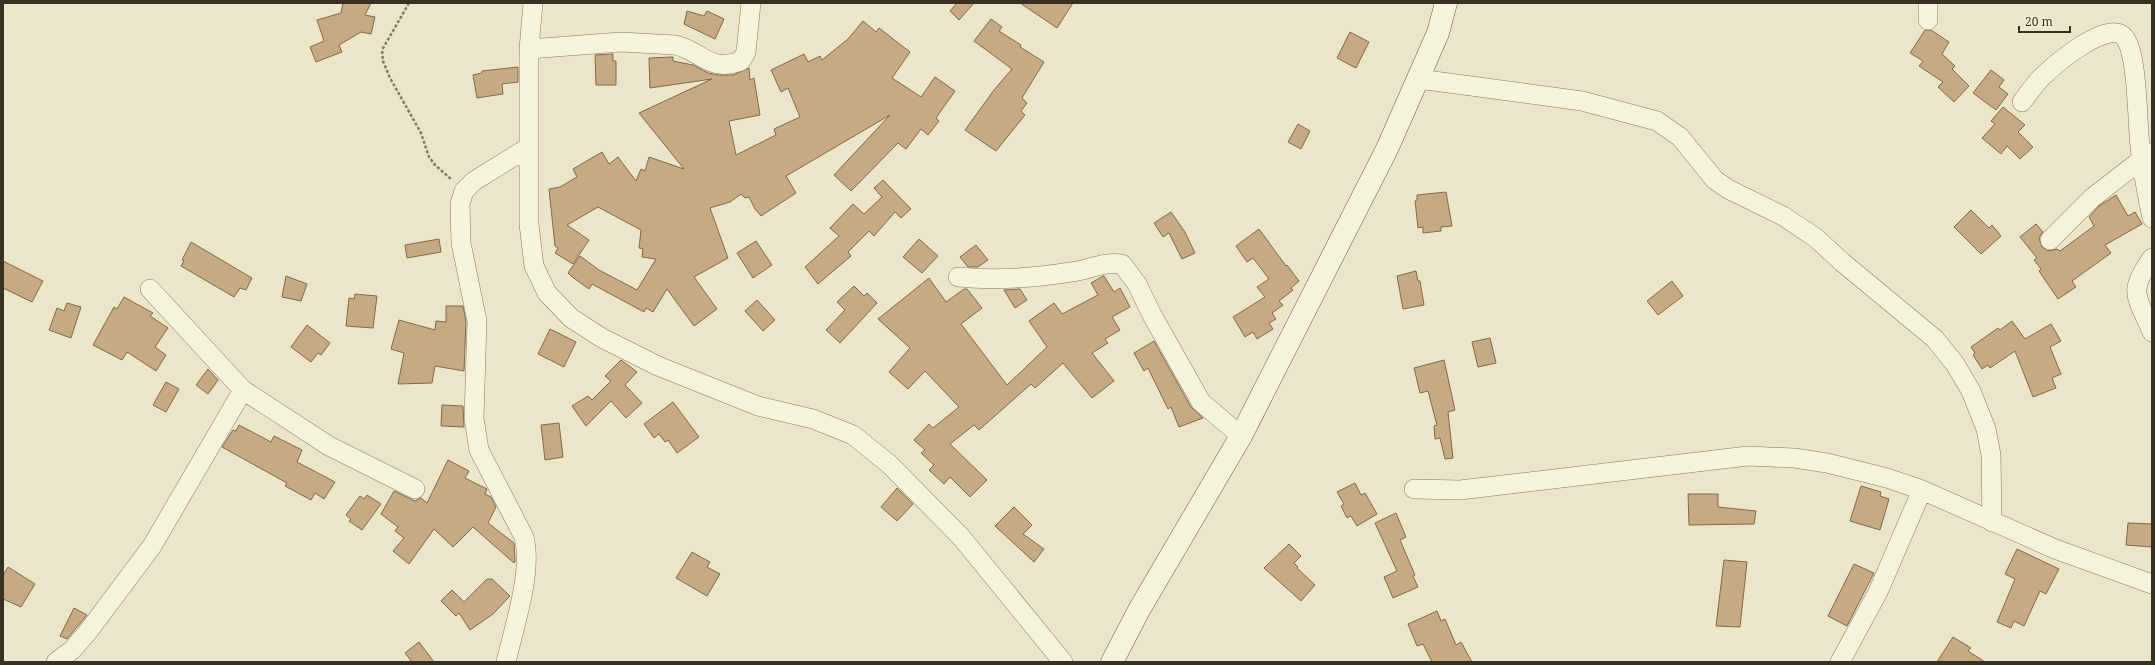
<svg xmlns="http://www.w3.org/2000/svg" width="2155" height="665" font-family="'Noto Serif',serif">
<style>
.building{fill:#c5aa83;stroke:#836948}
.lines{fill:none;stroke-linecap:round;stroke-linejoin:round}
.street-casing{stroke:#867a60;stroke-width:20}
.secondary-casing{stroke:#685b43;stroke-width:23}
.path{stroke:#867a60;stroke-width:2.5;stroke-dasharray:3 2;stroke-linecap:butt}
.street{stroke:#f6f3dc;stroke-width:19}
.secondary{stroke:#f6f3dc;stroke-width:22}
</style>
<rect width="100%" height="100%" fill="#ebe6ca"/>
<path class="building" d="M 343,3 L 371,3 L 365,15 L 375,17 L 371,34 L 361,32 L 339,45 L 342,52 L 316,62 L 310,47 L 324,41 L 317,20 L 341,13 Z
M 957,3 L 974,3 L 959,20 L 950,11 Z
M 1020,3 L 1073,3 L 1057,28 Z
M 687,11 L 704,16 L 707,11 L 724,19 L 715,39 L 684,24 Z
M 991,19 L 1002,27 L 999,31 L 1021,45 L 1020,47 L 1044,62 L 1022,98 L 1027,103 L 1021,111 L 1025,115 L 996,151 L 965,130 L 994,90 L 1012,69 L 974,41 Z
M 863,21 L 876,32 L 879,28 L 910,52 L 892,78 L 921,97 L 935,77 L 955,91 L 936,118 L 939,121 L 928,135 L 921,129 L 906,149 L 898,143 L 851,191 L 834,175 L 890,115 L 786,176 L 796,193 L 761,216 L 755,209 L 749,197 L 745,198 L 741,194 L 730,202 L 710,208 L 728,258 L 694,277 L 717,309 L 694,326 L 667,289 L 653,312 L 646,308 L 644,312 L 592,284 L 589,289 L 571,276 L 568,273 L 580,256 L 599,270 L 637,290 L 656,259 L 642,257 L 643,249 L 639,248 L 641,230 L 598,207 L 567,225 L 589,240 L 573,264 L 555,253 L 558,248 L 555,246 L 549,189 L 560,187 L 577,177 L 573,169 L 602,152 L 609,164 L 618,157 L 636,181 L 641,169 L 645,171 L 649,157 L 684,169 L 639,113 L 712,79 L 650,88 L 649,58 L 673,57 L 673,61 L 693,65 L 708,73 L 718,75 L 733,75 L 749,68 L 750,80 L 754,78 L 760,115 L 729,121 L 736,155 L 776,135 L 774,129 L 800,117 L 788,88 L 781,92 L 771,70 L 804,54 L 808,62 L 820,56 L 822,60 L 848,39 Z
M 1925,30 L 1931,30 L 1949,42 L 1942,54 L 1955,66 L 1952,69 L 1969,86 L 1954,102 L 1938,87 L 1943,82 L 1919,66 L 1923,61 L 1910,53 Z
M 1350,32 L 1369,42 L 1356,68 L 1337,58 Z
M 613,54 L 613,61 L 616,61 L 616,85 L 596,85 L 595,55 Z
M 518,67 L 518,82 L 502,84 L 503,94 L 477,98 L 473,75 L 482,73 L 482,71 Z
M 1991,70 L 2004,80 L 1999,87 L 2008,94 L 1996,110 L 1973,93 Z
M 2003,107 L 2025,125 L 2018,132 L 2033,147 L 2020,159 L 2007,146 L 2001,154 L 1982,138 L 1995,124 L 1991,121 Z
M 1298,124 L 1310,131 L 1301,149 L 1288,142 Z
M 883,180 L 911,209 L 901,218 L 895,212 L 874,236 L 869,231 L 848,252 L 851,256 L 818,284 L 805,267 L 839,236 L 830,228 L 853,204 L 864,214 L 882,197 L 874,188 Z
M 1446,192 L 1452,226 L 1441,227 L 1441,231 L 1423,233 L 1423,227 L 1418,228 L 1415,201 L 1417,200 L 1417,195 Z
M 2116,195 L 2128,216 L 2135,212 L 2142,224 L 2105,245 L 2111,253 L 2072,281 L 2076,287 L 2058,299 L 2039,271 L 2041,269 L 2034,260 L 2037,258 L 2020,237 L 2036,224 L 2043,232 L 2039,238 L 2042,247 L 2048,251 L 2057,249 L 2060,251 L 2094,226 L 2089,217 L 2099,206 Z
M 1971,210 L 1989,228 L 1992,225 L 2001,236 L 1981,254 L 1954,227 Z
M 1171,212 L 1185,232 L 1195,253 L 1182,259 L 1169,233 L 1163,237 L 1154,223 Z
M 1259,229 L 1286,266 L 1287,265 L 1299,281 L 1291,288 L 1293,290 L 1279,301 L 1283,305 L 1272,313 L 1276,319 L 1269,323 L 1273,329 L 1257,339 L 1253,332 L 1245,337 L 1233,317 L 1265,297 L 1257,287 L 1269,279 L 1253,258 L 1247,262 L 1236,246 Z
M 439,239 L 441,252 L 407,258 L 405,245 Z
M 919,239 L 938,256 L 922,273 L 903,257 Z
M 756,241 L 772,265 L 753,278 L 737,253 Z
M 191,242 L 252,278 L 246,290 L 240,288 L 234,297 L 181,266 L 184,261 L 182,260 Z
M 976,245 L 988,260 L 978,267 L 968,267 L 960,257 Z
M 3,261 L 43,281 L 32,302 L 3,288 Z
M 1416,271 L 1418,281 L 1420,281 L 1424,305 L 1403,309 L 1397,276 Z
M 286,276 L 307,284 L 301,301 L 282,297 Z
M 1103,276 L 1104,276 L 1114,292 L 1120,288 L 1130,307 L 1112,317 L 1120,330 L 1105,339 L 1108,343 L 1092,353 L 1114,381 L 1092,398 L 1063,363 L 1035,388 L 1031,384 L 979,430 L 974,425 L 950,444 L 987,480 L 970,497 L 950,477 L 944,484 L 929,470 L 934,465 L 921,453 L 925,450 L 914,440 L 929,424 L 933,428 L 959,407 L 925,371 L 908,389 L 889,372 L 910,348 L 878,319 L 929,278 L 946,302 L 964,289 L 967,289 L 982,308 L 961,324 L 1007,385 L 1047,347 L 1029,321 L 1054,303 L 1062,314 L 1098,295 L 1091,283 Z
M 1672,281 L 1683,296 L 1658,315 L 1647,301 Z
M 854,286 L 864,296 L 867,293 L 877,303 L 840,343 L 826,330 L 845,310 L 837,302 Z
M 1020,289 L 1027,300 L 1015,308 L 1004,290 Z
M 355,294 L 377,296 L 373,328 L 346,326 L 349,298 L 354,299 Z
M 124,297 L 153,313 L 150,316 L 168,328 L 155,347 L 166,355 L 156,371 L 127,352 L 122,360 L 93,345 L 114,307 L 117,309 Z
M 757,300 L 775,320 L 763,331 L 745,311 Z
M 67,303 L 81,307 L 71,338 L 49,330 L 57,308 L 64,311 Z
M 446,306 L 463,306 L 466,322 L 464,371 L 435,366 L 432,383 L 398,384 L 404,353 L 391,349 L 399,320 L 435,330 L 436,321 L 446,322 Z
M 2012,321 L 2025,339 L 2051,324 L 2061,341 L 2050,347 L 2061,374 L 2052,378 L 2056,388 L 2033,397 L 2015,351 L 1990,368 L 1988,365 L 1982,369 L 1973,355 L 1975,353 L 1971,347 L 1998,328 L 2000,330 Z
M 307,325 L 330,343 L 321,355 L 318,353 L 311,362 L 291,347 Z
M 550,329 L 576,342 L 564,367 L 538,354 Z
M 1490,338 L 1496,363 L 1478,367 L 1472,342 Z
M 1154,341 L 1191,407 L 1203,418 L 1179,427 L 1171,407 L 1168,409 L 1148,368 L 1144,371 L 1134,353 Z
M 621,360 L 637,372 L 625,385 L 642,403 L 626,418 L 611,401 L 586,426 L 572,406 L 588,396 L 592,400 L 611,381 L 605,376 Z
M 1444,360 L 1455,410 L 1448,412 L 1453,458 L 1445,459 L 1440,438 L 1435,439 L 1434,426 L 1437,425 L 1428,391 L 1420,393 L 1414,368 Z
M 208,369 L 218,380 L 208,394 L 196,385 Z
M 166,382 L 179,389 L 166,412 L 153,405 Z
M 673,402 L 699,437 L 677,453 L 668,440 L 665,442 L 659,434 L 654,438 L 644,424 Z
M 442,405 L 463,406 L 464,427 L 441,426 Z
M 559,423 L 563,457 L 545,460 L 541,425 Z
M 239,425 L 271,442 L 274,436 L 302,450 L 297,462 L 335,482 L 324,499 L 315,493 L 311,500 L 285,486 L 287,483 L 222,447 L 233,430 L 236,431 Z
M 448,460 L 469,471 L 465,478 L 487,489 L 485,494 L 491,497 L 496,507 L 488,523 L 514,543 L 515,561 L 514,563 L 473,527 L 453,547 L 434,529 L 409,564 L 393,551 L 404,538 L 395,531 L 398,527 L 381,514 L 394,491 L 415,501 L 421,498 L 427,503 Z
M 1355,483 L 1361,495 L 1365,493 L 1377,514 L 1357,526 L 1351,516 L 1347,518 L 1341,506 L 1344,504 L 1337,492 Z
M 1861,486 L 1881,492 L 1880,496 L 1889,499 L 1880,530 L 1850,521 Z
M 897,488 L 913,504 L 897,521 L 881,507 Z
M 1688,494 L 1718,494 L 1718,507 L 1756,511 L 1754,524 L 1689,525 Z
M 367,495 L 381,504 L 362,530 L 349,521 L 351,519 L 346,515 L 360,496 L 364,499 Z
M 1014,507 L 1032,525 L 1023,534 L 1044,549 L 1034,562 L 995,526 Z
M 1396,513 L 1406,537 L 1400,540 L 1415,575 L 1413,576 L 1418,587 L 1393,598 L 1384,577 L 1397,571 L 1375,523 Z
M 2128,523 L 2152,524 L 2152,547 L 2126,545 Z
M 1289,544 L 1301,556 L 1294,563 L 1298,567 L 1297,568 L 1315,585 L 1301,601 L 1264,568 Z
M 2017,549 L 2059,569 L 2046,594 L 2040,591 L 2024,626 L 2014,621 L 2011,628 L 1997,622 L 2015,579 L 2005,574 Z
M 692,552 L 710,562 L 707,567 L 720,574 L 707,596 L 676,578 Z
M 1724,560 L 1747,562 L 1740,627 L 1716,626 Z
M 1854,564 L 1874,573 L 1847,626 L 1828,616 Z
M 8,567 L 35,584 L 21,607 L 3,599 L 3,575 Z
M 487,579 L 492,579 L 510,596 L 493,614 L 470,630 L 459,613 L 456,616 L 441,601 L 452,590 L 464,602 Z
M 74,608 L 87,615 L 67,639 L 60,636 Z
M 1437,611 L 1441,621 L 1445,619 L 1456,645 L 1461,642 L 1472,662 L 1432,662 L 1423,644 L 1417,646 L 1408,624 Z
M 1953,637 L 1971,648 L 1968,651 L 1985,662 L 1937,662 Z
M 419,642 L 434,662 L 412,662 L 405,653 Z"/>
<g class="lines">
<g class="street-casing">
<path id="street" d="M 533,3 L 529,49 L 529,224 L 534,266 L 547,293 L 571,318 L 602,338 L 658,366 L 758,406 L 813,419 L 853,435 L 889,464 L 961,537 L 1063,662
M 1928,3 L 1928,20
M 529,49 L 621,42 L 675,45 C 701,50 708,73 741,61 L 746,52 L 751,3
M 1419,79 L 1582,101 L 1657,121 L 1680,137 L 1715,180 L 1728,189 L 1783,216 L 1816,238 L 1842,262 L 1935,339 L 1955,364 L 1971,391 L 1986,429 L 1991,455 L 1992,522
M 2022,102 C 2028,94 2034,85 2041,78 C 2053,66 2109,17 2125,38 C 2138,56 2137,121 2140,146 C 2142,170 2147,194 2152,218
M 2050,240 L 2092,198 L 2150,153
M 2152,258 C 2127,293 2137,296 2152,332
M 958,277 C 996,281 1033,278 1071,272 C 1089,270 1104,261 1122,264 L 1137,284 L 1152,315 L 1201,402 L 1241,436
M 150,289 L 243,390 L 329,446 L 415,489
M 1414,489 L 1460,490 L 1748,456 L 1794,458 L 1827,463 L 1887,478 L 1922,490 L 2055,549 L 2152,584
M 56,662 L 72,650 L 87,633 L 152,546 L 243,390
M 506,662 C 514,627 533,571 524,537 L 479,450 L 474,418 L 477,321 L 461,243 L 460,204 L 464,191 L 474,181 L 529,147
M 1840,662 L 1878,592 L 1922,490"/>
</g>
<g class="secondary-casing">
<path id="secondary" d="M 1112,662 L 1139,610 L 1241,436 L 1387,149 L 1438,33 L 1446,3"/>
</g>
<path class="path" d="M 409,3 L 382,50 L 383,61 L 390,78 L 421,133 L 429,157 L 435,165 L 452,180"/>
<use href="#street" class="street"/>
<use href="#secondary" class="secondary"/>
</g>
<rect width="2155" height="665" fill="none" stroke="#383022" stroke-width="8"/>
<path d="M2019 26v6h51v-6" fill="none" stroke="#383022" stroke-width="2"/>
<text x="2025" y="26" font-size="12" fill="#383022" stroke="#f3f0d9" stroke-width="3" paint-order="stroke">20 m</text>
</svg>
